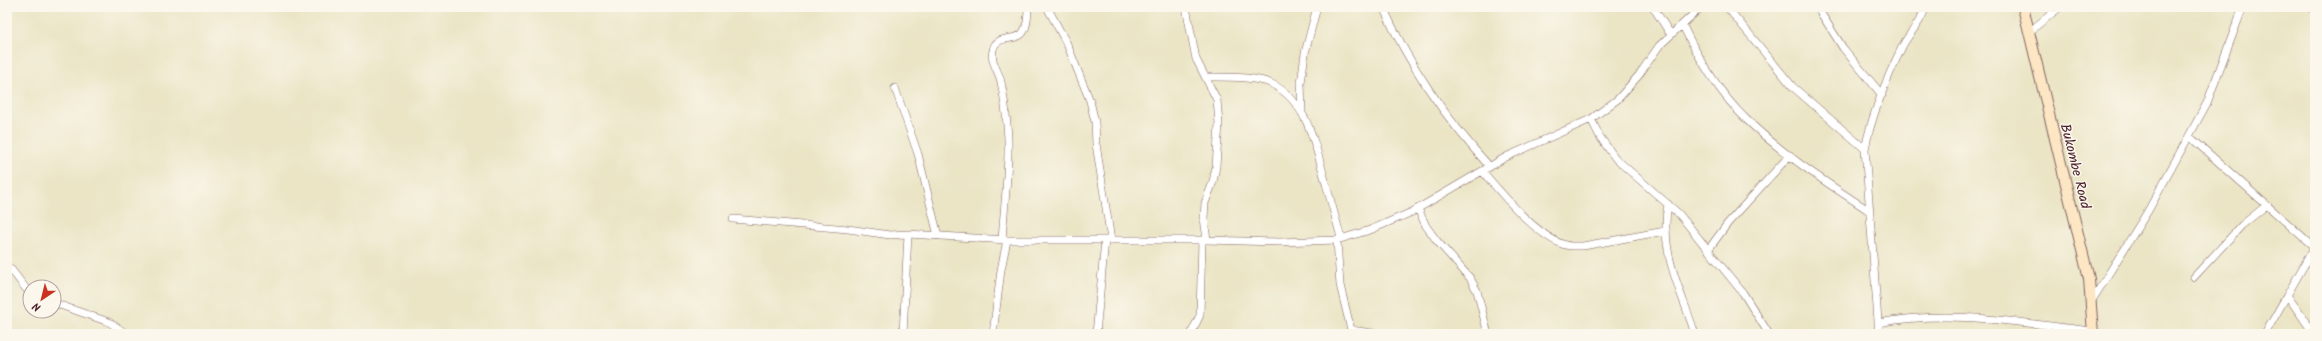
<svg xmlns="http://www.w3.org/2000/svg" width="2322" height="341" font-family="Kalam,sans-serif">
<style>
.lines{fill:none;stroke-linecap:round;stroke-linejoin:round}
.minor-casing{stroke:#826461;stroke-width:8}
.secondary-casing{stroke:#826461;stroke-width:12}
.minor{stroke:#fff;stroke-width:7}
.secondary{stroke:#fce6c4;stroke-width:10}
.labels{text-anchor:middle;stroke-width:3;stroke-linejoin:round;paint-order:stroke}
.street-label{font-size:14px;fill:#4a1f2b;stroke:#fbf7ec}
</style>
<rect width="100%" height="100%" fill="#fbf7ec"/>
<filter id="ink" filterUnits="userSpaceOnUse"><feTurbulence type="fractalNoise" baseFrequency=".025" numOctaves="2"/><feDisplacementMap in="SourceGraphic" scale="8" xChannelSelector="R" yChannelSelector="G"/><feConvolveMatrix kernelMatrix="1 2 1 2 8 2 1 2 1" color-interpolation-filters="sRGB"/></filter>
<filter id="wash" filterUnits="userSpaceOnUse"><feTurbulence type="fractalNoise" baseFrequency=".012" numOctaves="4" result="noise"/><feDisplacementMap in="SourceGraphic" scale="16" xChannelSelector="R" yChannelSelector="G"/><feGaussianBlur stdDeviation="0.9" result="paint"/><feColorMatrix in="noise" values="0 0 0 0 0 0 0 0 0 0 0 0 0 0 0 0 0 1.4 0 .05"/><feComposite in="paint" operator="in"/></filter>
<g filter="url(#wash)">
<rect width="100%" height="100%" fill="#ebe5c6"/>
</g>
<g filter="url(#ink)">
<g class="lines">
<g class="minor-casing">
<path id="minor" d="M 1047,7 L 1067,44 L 1090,101 L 1095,122 L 1096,144 L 1111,240
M 1186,7 L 1196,59 L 1217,100 L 1219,124 L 1216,166 L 1213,182 L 1205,203 L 1204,218 L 1207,240
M 1383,7 C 1409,65 1447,120 1490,167
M 1653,7 L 1671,35
M 1727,7 L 1793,87 L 1865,149
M 1817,7 L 1843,48 L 1882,95
M 2310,7 L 2315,11
M 1683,26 C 1699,59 1719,93 1746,119 C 1782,154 1827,183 1868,210
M 2029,32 L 2060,7
M 1206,77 C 1224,77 1256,76 1272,84 C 1308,102 1315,145 1325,180 C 1330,199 1336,219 1341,238
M 895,88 L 918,154 L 938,236
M 1302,113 L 1301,83 L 1305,53 L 1317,7
M 1591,119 L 1600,137 L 1616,159 L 1679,214 L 1743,293 L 1769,334
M 2189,136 L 2314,247
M 1483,172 C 1502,194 1534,233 1562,244 C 1569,247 1576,246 1583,246 L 1665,231
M 1668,204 C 1659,253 1681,289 1695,334
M 1418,209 L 1426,226 L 1437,241 L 1470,278 L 1477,291 L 1488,334
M 733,219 L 848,229 L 890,235 L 908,234 L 1007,240 L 1207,240 L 1279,242 L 1337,240 L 1370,230 L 1412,212 L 1506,157 L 1591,119 L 1618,99 L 1639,75 L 1659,46 L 1701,7
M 1002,240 C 1004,207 1009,172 1008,139 C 1007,120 1005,101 1001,82 C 999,71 990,62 993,50 C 996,33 1018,43 1024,31 C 1028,24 1028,15 1028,7
M 1337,240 L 1340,285 L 1352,334
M 1708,250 L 1728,223 L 1790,155
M 7,268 L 10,268 L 30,294
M 2194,277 L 2242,225 L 2267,205
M 2287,295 L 2314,334
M 2091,302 L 2148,211 L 2207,103 L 2243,7
M 54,303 L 109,322 L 127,334
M 1878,323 C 1952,309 2019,323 2093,331
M 1351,330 L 1379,334
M 903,334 L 908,234
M 993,334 L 1001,270 L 1007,240
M 1096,334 L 1105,240
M 1191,334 L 1200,315 L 1202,240
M 1879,334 L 1865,149 C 1872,114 1886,80 1902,47 C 1908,34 1923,21 1925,7
M 2265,334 L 2315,246"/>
</g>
<g class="secondary-casing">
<path id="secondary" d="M 2023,7 L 2089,279 L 2093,334"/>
</g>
<use href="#minor" class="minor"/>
<use href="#secondary" class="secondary"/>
</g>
</g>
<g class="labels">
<g class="street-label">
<text transform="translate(2076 166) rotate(76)" y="5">Bukombe Road</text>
</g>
</g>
<rect width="2322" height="341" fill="none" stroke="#fbf7ec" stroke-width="24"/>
<g transform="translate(42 299) rotate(215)"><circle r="19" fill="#fbf7ec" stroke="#b4a19f"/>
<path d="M0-3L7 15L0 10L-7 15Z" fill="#c8321e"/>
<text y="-6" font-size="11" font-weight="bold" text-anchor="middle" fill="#4a1f2b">N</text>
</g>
</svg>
